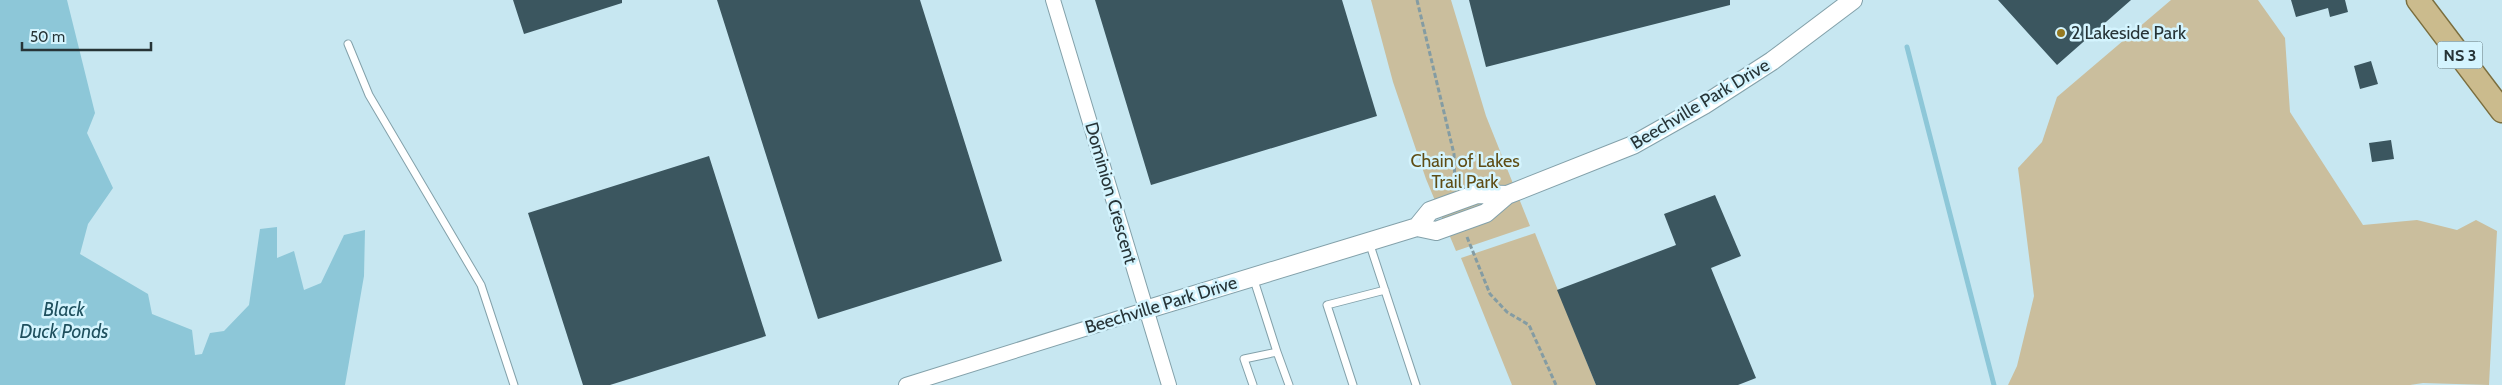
<svg xmlns="http://www.w3.org/2000/svg" width="2502" height="385" font-family="Cabin,sans-serif">
<style>
.green{fill:#cabe9d}
.water{fill:#8dc7d8}
.lines{fill:none;stroke-linecap:round;stroke-linejoin:round}
.stream{stroke:#8dc7d8;stroke-width:5}
.building{fill:#3b565f}
.service-casing{stroke:#83a1aa;stroke-width:9}
.minor-casing{stroke:#83a1aa;stroke-width:16}
.tertiary-casing{stroke:#83a1aa;stroke-width:20}
.primary-casing{stroke:#7b6e3e;stroke-width:25}
.path{stroke:#849ca3;stroke-width:3;stroke-dasharray:5 2.5;stroke-linecap:butt}
.service{stroke:#fff;stroke-width:7}
.minor{stroke:#fff;stroke-width:14}
.tertiary{stroke:#fff;stroke-width:18}
.primary{stroke:#cbbb8d;stroke-width:22}
.poi-dot{fill:#957921;stroke:#d4f4fe;stroke-width:2}
.labels{text-anchor:middle;stroke-width:5;stroke-linejoin:round;paint-order:stroke}
.shield{fill:#d4f4fe;stroke:#5b6e73;stroke-width:1}
.shield-label{font-size:16px;font-weight:bold;fill:#273437}
.poi-label{font-size:18px;fill:#273437;stroke:#d4f4fe;text-anchor:start}
.street-label{font-size:18px;fill:#273437;stroke:#d4f4fe}
.park-label{font-size:18px;fill:#5f4d15;stroke:#d4f4fe}
.water-label{font-size:19px;font-style:italic;fill:#1f505e;stroke:#d4f4fe}
</style>
<rect width="100%" height="100%" fill="#c7e7f1"/>
<path class="green" d="M 1371,0 L 1451,0 L 1486,116 L 1530,226 L 1456,251 L 1426,179 L 1393,82 Z
M 2171,0 L 2258,0 L 2285,38 L 2290,112 L 2363,225 L 2417,220 L 2457,230 L 2476,220 L 2497,231 L 2489,385 L 2423,383 L 2410,385 L 2008,385 L 2017,366 L 2034,296 L 2018,168 L 2042,142 L 2057,97 Z
M 1535,233 L 1596,385 L 1512,385 L 1461,258 Z"/>
<path class="water" d="M 0,0 L 67,0 L 95,113 L 87,133 L 113,188 L 88,224 L 80,254 L 148,294 L 152,314 L 192,330 L 195,355 L 202,354 L 210,333 L 224,331 L 249,305 L 260,229 L 277,227 L 277,258 L 294,251 L 304,290 L 321,283 L 344,235 L 365,230 L 364,276 L 345,385 L 0,385 Z"/>
<g class="lines">
<path class="stream" d="M 1907,47 L 1994,385"/>
</g>
<path class="building" d="M 513,0 L 622,0 L 622,3 L 524,34 Z
M 717,0 L 920,0 L 1002,261 L 818,319 Z
M 1095,0 L 1342,0 L 1377,116 L 1151,185 Z
M 1469,0 L 1730,0 L 1730,5 L 1486,67 Z
M 1998,0 L 2131,0 L 2057,65 Z
M 2291,0 L 2345,0 L 2348,12 L 2330,17 L 2328,8 L 2296,17 Z
M 2371,61 L 2378,84 L 2360,89 L 2354,66 Z
M 2391,140 L 2394,159 L 2372,162 L 2369,143 Z
M 709,156 L 766,336 L 610,385 L 583,385 L 528,213 Z
M 1715,195 L 1741,256 L 1711,268 L 1756,378 L 1738,385 L 1596,385 L 1557,290 L 1676,245 L 1664,214 Z"/>
<g class="lines">
<g class="service-casing">
<path id="service" d="M 348,44 L 369,95 L 481,285 L 514,385
M 1369,242 L 1416,385
M 1253,277 L 1277,352 L 1244,359 L 1253,385
M 1277,352 L 1289,385
M 1353,385 L 1327,305 L 1385,290"/>
</g>
<g class="minor-casing">
<path id="minor" d="M 1053,0 L 1169,385
M 906,385 L 1145,310"/>
</g>
<g class="tertiary-casing">
<path id="tertiary" d="M 1417,227 L 1430,211 L 1477,194 L 1507,195
M 1145,310 L 1417,227 L 1436,231 L 1486,213 L 1507,195 L 1633,145 L 1704,105 L 1772,61 L 1853,0"/>
</g>
<g class="primary-casing">
<path id="primary" d="M 2418,0 L 2502,111"/>
</g>
<path class="path" d="M 1417,0 L 1454,154 L 1455,185
M 1467,237 L 1490,294 L 1507,312 L 1529,325 L 1556,385"/>
<use href="#service" class="service"/>
<use href="#minor" class="minor"/>
<use href="#tertiary" class="tertiary"/>
<use href="#primary" class="primary"/>
</g>
<circle class="poi-dot" cx="2061" cy="33" r="5"/>
<g class="labels">
<rect class="shield" x="2437.5" y="41.5" width="45" height="27" rx="4"/>
<g class="shield-label">
<text x="2460" y="61">NS 3</text>
</g>
<g class="poi-label">
<text x="2071" y="39">2 Lakeside Park</text>
</g>
<g class="street-label">
<text transform="translate(1700 104) rotate(-31)" y="6">Beechville Park Drive</text>
<text transform="translate(1111 193) rotate(74)" y="6">Dominion Crescent</text>
<text transform="translate(1161 305) rotate(-17)" y="6">Beechville Park Drive</text>
</g>
<g class="park-label">
<text x="1465" y="167">Chain of Lakes<tspan x="1465" dy="21">Trail Park</tspan></text>
</g>
<g class="water-label">
<text x="64" y="316">Black<tspan x="64" dy="22">Duck Ponds</tspan></text>
</g>
</g>
<path d="M22 42v8h129v-8" fill="none" stroke="#273437" stroke-width="2.5"/>
<text x="30" y="42" font-size="15" fill="#273437" stroke="#d4f4fe" stroke-width="4" paint-order="stroke">50 m</text>
</svg>
